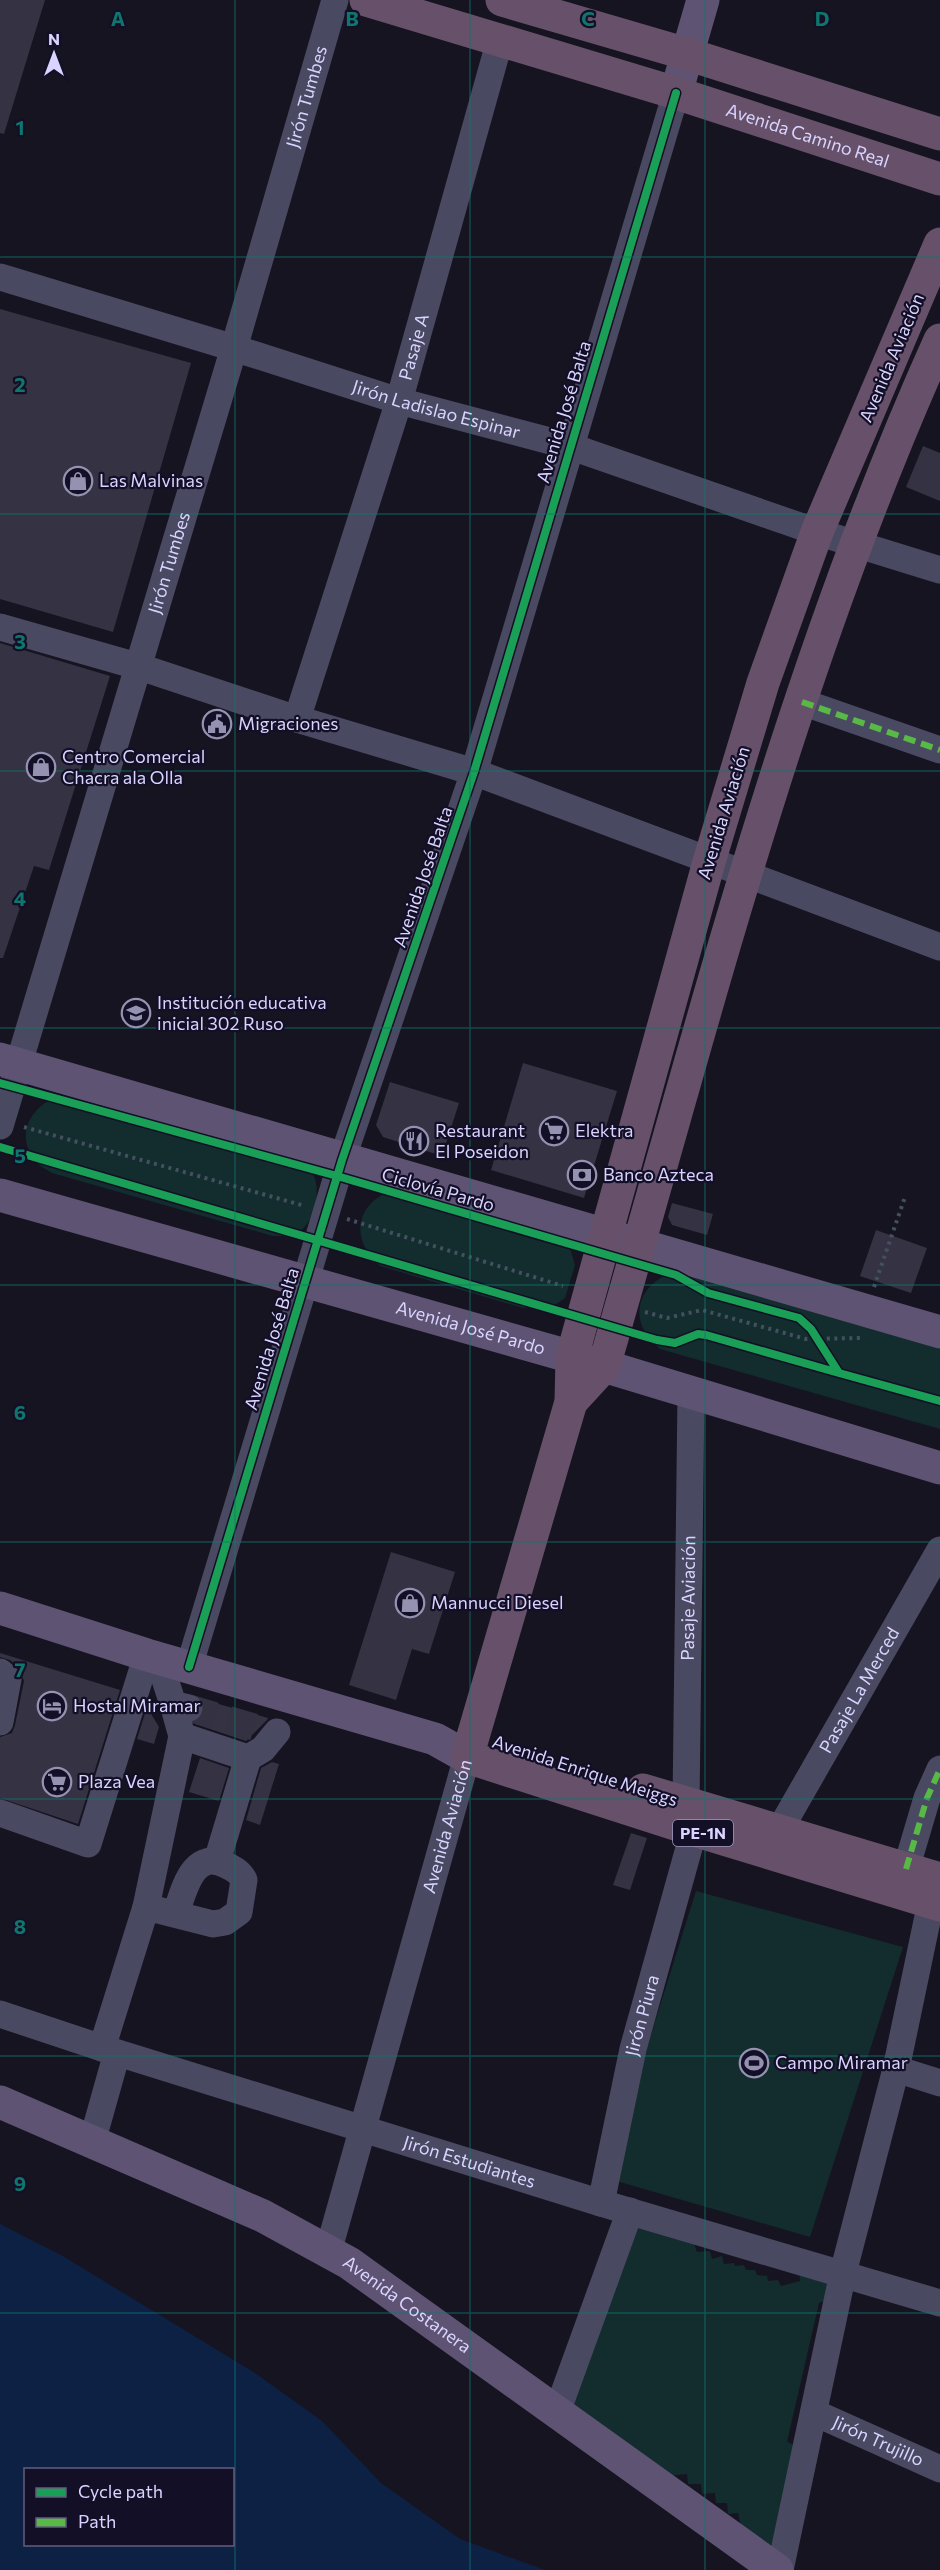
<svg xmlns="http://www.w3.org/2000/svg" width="940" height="2570" font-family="Commissioner,sans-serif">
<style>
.green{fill:#132c2d}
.water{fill:#0d2144;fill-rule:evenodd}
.building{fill:#343243}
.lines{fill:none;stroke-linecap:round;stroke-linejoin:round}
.minor-tunnel{stroke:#333142;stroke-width:27;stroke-dasharray:27 14;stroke-linecap:butt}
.path{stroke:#44505f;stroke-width:4;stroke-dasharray:3 4.5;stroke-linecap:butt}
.minor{stroke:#4a4962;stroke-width:27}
.major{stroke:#5e5373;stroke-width:33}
.highway{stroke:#67516a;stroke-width:33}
.quiet{stroke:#58b947;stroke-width:6;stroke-dasharray:12 6;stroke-linecap:butt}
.cycleway-casing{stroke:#130f26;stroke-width:11}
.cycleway{stroke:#1a9f57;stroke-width:8}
.grid{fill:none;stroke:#0f766e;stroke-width:1.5;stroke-opacity:0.55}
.labels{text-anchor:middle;stroke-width:4.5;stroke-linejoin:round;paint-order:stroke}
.shield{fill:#130f26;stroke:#9e99be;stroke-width:1.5}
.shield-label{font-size:16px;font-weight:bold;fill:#d9d4ff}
.street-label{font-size:18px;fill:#d9d4ff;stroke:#130f26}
.poi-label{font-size:18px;fill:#d9d4ff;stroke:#130f26;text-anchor:start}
.grid-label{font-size:20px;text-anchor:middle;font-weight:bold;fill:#0f766e;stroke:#130f26;stroke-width:4.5;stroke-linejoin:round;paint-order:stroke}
</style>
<rect width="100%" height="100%" fill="#161421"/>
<path class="green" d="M 70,1093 L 297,1159 C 304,1164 310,1169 314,1176 C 321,1193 314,1224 297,1233 C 289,1237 281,1236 273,1236 L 52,1173 C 47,1170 40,1166 36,1162 C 11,1132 36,1098 70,1093 Z
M 390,1191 L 404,1192 L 551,1234 L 562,1241 L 571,1251 L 575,1265 L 565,1298 L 555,1305 L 523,1308 L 380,1266 C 351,1241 354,1206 390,1191 Z
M 666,1275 L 687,1275 L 940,1348 L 940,1429 L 660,1349 C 631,1326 632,1292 666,1275 Z
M 696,1891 L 903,1947 L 810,2237 L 606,2178 Z
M 633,2224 L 690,2231 L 697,2252 L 710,2251 L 712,2259 L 722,2256 L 724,2264 L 734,2263 L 735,2266 L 744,2265 L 746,2270 L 755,2270 L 757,2275 L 767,2276 L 768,2281 L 778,2280 L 781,2286 L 800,2281 L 799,2268 L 830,2274 L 834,2297 L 819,2303 L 787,2442 L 795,2445 L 773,2545 L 769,2549 L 744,2540 L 738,2513 L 728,2514 L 727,2503 L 716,2503 L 715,2493 L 702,2494 L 701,2484 L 688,2484 L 687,2474 L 657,2477 L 566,2402 Z"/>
<path class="water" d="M 0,2224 L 61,2255 L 255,2373 L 322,2421 L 381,2483 L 460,2539 L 545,2570 L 0,2570 ZM 26,2470 L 232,2470 L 232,2544 L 26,2544 Z"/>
<path class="building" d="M 0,0 L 45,0 L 4,134 L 0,133 Z
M 0,309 L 191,363 L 113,632 L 0,599 Z
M 923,446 L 940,453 L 940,501 L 906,487 Z
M 0,643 L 110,676 L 49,870 L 34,866 L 3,958 L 0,958 Z
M 523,1063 L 617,1091 L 584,1198 L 491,1170 Z
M 390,1082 L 459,1103 L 442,1156 L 383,1137 L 376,1125 Z
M 672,1203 L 713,1214 L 707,1235 L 672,1225 L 668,1217 Z
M 876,1230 L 927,1248 L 911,1293 L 860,1276 Z
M 391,1552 L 455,1572 L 429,1654 L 412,1649 L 396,1700 L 349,1685 Z
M 0,1653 L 120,1690 L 78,1824 L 0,1798 L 0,1737 L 12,1733 L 15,1725 L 24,1681 L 19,1668 L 10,1660 L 0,1657 Z
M 201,1699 L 268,1718 L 267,1720 L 246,1741 L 195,1724 L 204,1712 Z
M 147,1707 L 159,1727 L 154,1744 L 137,1739 Z
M 200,1758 L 229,1768 L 219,1801 L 189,1792 Z
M 272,1762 L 279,1764 L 260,1825 L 246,1820 L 261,1768 Z
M 631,1833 L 647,1838 L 630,1890 L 613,1885 Z"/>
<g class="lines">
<path class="minor-tunnel" d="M 189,1708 L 264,1730"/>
<path class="path" d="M 24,1127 L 305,1206
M 347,1219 L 563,1286
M 874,1287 L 905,1197
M 645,1312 L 667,1318 L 702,1310 L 806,1339 L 860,1338"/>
<g class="minor">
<path id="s1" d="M 0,277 L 234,348 L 399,401 L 569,446 L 817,532 L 940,570"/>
<path d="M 0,627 L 137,666 L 297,719 L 474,772 L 940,947"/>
<path d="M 802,702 L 940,750"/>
<path id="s2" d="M 297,719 L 399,401 L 500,40"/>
<path id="s3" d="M 0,1126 L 234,348 L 335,0"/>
<path d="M 158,1658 L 173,1704 L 189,1708"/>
<path d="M 189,1667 L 342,1160 L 474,772 L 676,93"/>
<path d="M 0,1672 L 8,1679 L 0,1722"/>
<path d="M 173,1704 L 182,1736 L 248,1758 L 263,1749 L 277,1732"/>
<path id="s4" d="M 686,1804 L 691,1394"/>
<path d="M 0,1813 L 88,1844 L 147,1655"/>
<path id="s5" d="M 779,1831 L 940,1550"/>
<path d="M 217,1861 L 248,1758"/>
<path d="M 906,1869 L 927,1798 L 940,1769"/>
<path d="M 146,1907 L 213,1924 L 225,1922 L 239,1912 L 244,1880 C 240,1872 234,1869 226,1865 C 193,1848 184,1890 176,1913"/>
<path id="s6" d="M 0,2014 L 102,2048 L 601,2203 L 940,2303"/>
<path d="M 102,2048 L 146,1907 L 182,1736"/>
<path d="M 896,2069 L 940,2083"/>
<path d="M 92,2142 L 117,2053"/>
<path id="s7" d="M 601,2203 L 633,2049 L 694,1830"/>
<path id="s8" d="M 328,2252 L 467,1757"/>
<path d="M 557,2412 L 630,2211"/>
<path id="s9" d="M 815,2413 L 940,2469"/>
<path d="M 780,2570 L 843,2273 L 896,2069 L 931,1902"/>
</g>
<g class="major">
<path d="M 676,93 L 703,0"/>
<path d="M 0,1059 L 940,1332"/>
<path id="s10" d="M 0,1195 L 604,1366 L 940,1468"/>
<path d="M 0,1608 L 147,1655 L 435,1739 L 467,1757"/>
<path id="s11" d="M 0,2102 L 263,2216 L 349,2263 L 777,2570"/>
</g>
<g class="highway">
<path id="s12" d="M 366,0 L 676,93 L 940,179"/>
<path d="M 502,0 L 687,54 L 940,134"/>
<path d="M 940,244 L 817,532 L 763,683 L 709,862 L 572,1357 L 571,1402 L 467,1757 L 694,1830 L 940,1905"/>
<path d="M 571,1402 L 604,1366 C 704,1021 792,668 940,340"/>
<path d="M 643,1790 L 940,1879"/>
</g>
<path class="quiet" d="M 802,702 L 940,750
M 906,1869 L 927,1798 L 940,1769"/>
<g class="cycleway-casing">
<path id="cycleway" d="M 0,1083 L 337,1176 L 676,1275 L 708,1293 L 799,1318 L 811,1329 L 839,1373 L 940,1401
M 0,1147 L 657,1340 L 675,1343 L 698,1334 L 706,1335 L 839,1373
M 189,1667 L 342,1160 L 474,772 L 676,93"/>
</g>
<use href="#cycleway" class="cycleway"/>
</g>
<path class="grid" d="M 235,0 L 235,2570M 470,0 L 470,2570M 705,0 L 705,2570M 0,257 L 940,257M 0,514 L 940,514M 0,771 L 940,771M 0,1028 L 940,1028M 0,1285 L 940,1285M 0,1542 L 940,1542M 0,1799 L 940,1799M 0,2056 L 940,2056M 0,2313 L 940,2313"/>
<defs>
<g id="shop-ring" transform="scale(1.5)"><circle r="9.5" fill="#130f26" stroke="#9591b1" stroke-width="1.5"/><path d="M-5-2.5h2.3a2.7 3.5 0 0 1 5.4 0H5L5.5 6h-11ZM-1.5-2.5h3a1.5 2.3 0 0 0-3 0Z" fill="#9591b1"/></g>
<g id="civic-ring" transform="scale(1.5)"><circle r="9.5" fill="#130f26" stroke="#9591b1" stroke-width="1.5"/><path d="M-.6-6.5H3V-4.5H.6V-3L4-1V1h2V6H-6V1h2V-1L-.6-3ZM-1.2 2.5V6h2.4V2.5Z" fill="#9591b1"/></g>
<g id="school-ring" transform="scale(1.5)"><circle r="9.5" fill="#130f26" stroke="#9591b1" stroke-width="1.5"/><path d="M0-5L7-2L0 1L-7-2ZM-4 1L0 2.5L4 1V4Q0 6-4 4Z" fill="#9591b1"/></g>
<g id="supermarket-ring" transform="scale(1.5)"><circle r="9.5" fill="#130f26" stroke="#9591b1" stroke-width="1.5"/><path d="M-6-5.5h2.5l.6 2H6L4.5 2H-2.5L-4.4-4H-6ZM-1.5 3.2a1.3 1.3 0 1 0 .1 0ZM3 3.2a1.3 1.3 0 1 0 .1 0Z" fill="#9591b1"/></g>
<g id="restaurant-ring" transform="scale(1.5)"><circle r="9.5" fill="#130f26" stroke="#9591b1" stroke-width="1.5"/><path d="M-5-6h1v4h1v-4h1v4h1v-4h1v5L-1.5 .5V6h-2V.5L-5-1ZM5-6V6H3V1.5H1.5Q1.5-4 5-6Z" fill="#9591b1"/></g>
<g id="bank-ring" transform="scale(1.5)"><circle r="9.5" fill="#130f26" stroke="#9591b1" stroke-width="1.5"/><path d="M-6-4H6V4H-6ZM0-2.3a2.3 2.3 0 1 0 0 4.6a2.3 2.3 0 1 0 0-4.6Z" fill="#9591b1"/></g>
<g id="hotel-ring" transform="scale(1.5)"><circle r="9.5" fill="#130f26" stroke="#9591b1" stroke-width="1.5"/><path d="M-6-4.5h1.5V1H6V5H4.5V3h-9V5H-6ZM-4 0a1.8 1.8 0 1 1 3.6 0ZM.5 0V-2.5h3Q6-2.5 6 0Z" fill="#9591b1"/></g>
<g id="stadium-ring" transform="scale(1.5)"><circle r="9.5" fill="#130f26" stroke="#9591b1" stroke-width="1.5"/><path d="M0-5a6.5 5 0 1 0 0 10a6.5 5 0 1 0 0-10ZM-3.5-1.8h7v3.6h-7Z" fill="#9591b1"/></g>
</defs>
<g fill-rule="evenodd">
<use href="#shop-ring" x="78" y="481"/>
<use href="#civic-ring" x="217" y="724"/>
<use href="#shop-ring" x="41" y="767"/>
<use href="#school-ring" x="136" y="1013"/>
<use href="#supermarket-ring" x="554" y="1131"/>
<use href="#restaurant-ring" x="414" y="1141"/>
<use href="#bank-ring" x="582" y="1175"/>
<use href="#shop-ring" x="410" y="1603"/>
<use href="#hotel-ring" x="52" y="1706"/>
<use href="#supermarket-ring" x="57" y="1782"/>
<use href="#stadium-ring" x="754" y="2063"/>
</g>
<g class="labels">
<rect class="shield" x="673" y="1820" width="60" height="26" rx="4.5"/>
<g class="shield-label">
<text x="703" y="1839">PE-1N</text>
</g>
<g class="street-label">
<text dy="6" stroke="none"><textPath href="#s3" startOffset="1074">Jirón Tumbes</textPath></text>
<text dy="6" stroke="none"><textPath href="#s12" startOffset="462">Avenida Camino Real</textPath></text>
<text dy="6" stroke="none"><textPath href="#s2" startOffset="390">Pasaje A</textPath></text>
<text transform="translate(892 358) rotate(-67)" y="6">Avenida Aviación</text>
<text dy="6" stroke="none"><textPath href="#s1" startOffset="456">Jirón Ladislao Espinar</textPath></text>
<text transform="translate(564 412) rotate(-73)" y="6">Avenida José Balta</text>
<text dy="6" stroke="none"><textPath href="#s3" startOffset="588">Jirón Tumbes</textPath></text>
<text transform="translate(724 813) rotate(-73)" y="6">Avenida Aviación</text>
<text transform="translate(423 877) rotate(-71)" y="6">Avenida José Balta</text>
<text transform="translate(438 1190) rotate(16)" y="6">Ciclovía Pardo</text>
<text dy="6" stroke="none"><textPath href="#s10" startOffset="489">Avenida José Pardo</textPath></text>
<text transform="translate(272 1339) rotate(-73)" y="6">Avenida José Balta</text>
<text dy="6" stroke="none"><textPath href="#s4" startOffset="206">Pasaje Aviación</textPath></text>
<text dy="6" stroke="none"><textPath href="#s5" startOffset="162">Pasaje La Merced</textPath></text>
<text transform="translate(585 1771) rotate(18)" y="6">Avenida Enrique Meiggs</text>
<text dy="6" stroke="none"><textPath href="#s8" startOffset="442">Avenida Aviación</textPath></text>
<text dy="6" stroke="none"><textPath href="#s7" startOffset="192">Jirón Piura</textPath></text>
<text dy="6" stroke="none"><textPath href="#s6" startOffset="492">Jirón Estudiantes</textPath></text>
<text dy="6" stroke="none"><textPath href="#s11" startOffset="456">Avenida Costanera</textPath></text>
<text dy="6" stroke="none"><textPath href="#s9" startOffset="69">Jirón Trujillo</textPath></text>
</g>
<g class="poi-label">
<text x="99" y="487">Las Malvinas</text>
<text x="238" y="730">Migraciones</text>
<text x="62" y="763">Centro Comercial<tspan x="62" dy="21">Chacra ala Olla</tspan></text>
<text x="157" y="1009">Institución educativa<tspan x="157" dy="21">inicial 302 Ruso</tspan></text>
<text x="435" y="1137">Restaurant<tspan x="435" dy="21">El Poseidon</tspan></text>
<text x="575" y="1137">Elektra</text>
<text x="603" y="1181">Banco Azteca</text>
<text x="431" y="1609">Mannucci Diesel</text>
<text x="73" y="1712">Hostal Miramar</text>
<text x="78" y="1788">Plaza Vea</text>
<text x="775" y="2069">Campo Miramar</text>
</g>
</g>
<g class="grid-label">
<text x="118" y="26">A</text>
<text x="352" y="26">B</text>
<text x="588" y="26">C</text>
<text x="822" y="26">D</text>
<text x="20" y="135">1</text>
<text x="20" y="392">2</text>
<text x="20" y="649">3</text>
<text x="20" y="906">4</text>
<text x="20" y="1163">5</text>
<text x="20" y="1420">6</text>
<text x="20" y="1677">7</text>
<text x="20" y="1934">8</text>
<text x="20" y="2191">9</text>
</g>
<rect x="24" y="2468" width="210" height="78" fill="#130f26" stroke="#625e7d" stroke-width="1.5"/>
<rect x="36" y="2488" width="30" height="9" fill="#1a9f57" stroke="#625e7d" stroke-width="1.5"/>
<text x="78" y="2498" font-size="18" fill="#d9d4ff">Cycle path</text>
<rect x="36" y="2518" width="30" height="9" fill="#58b947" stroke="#625e7d" stroke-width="1.5"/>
<text x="78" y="2528" font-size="18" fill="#d9d4ff">Path</text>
<g transform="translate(54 54)" stroke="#130f26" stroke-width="4.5" paint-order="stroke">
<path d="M0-4.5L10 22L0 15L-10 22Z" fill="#d9d4ff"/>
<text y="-9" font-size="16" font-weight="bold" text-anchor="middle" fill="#d9d4ff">N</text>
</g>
</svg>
